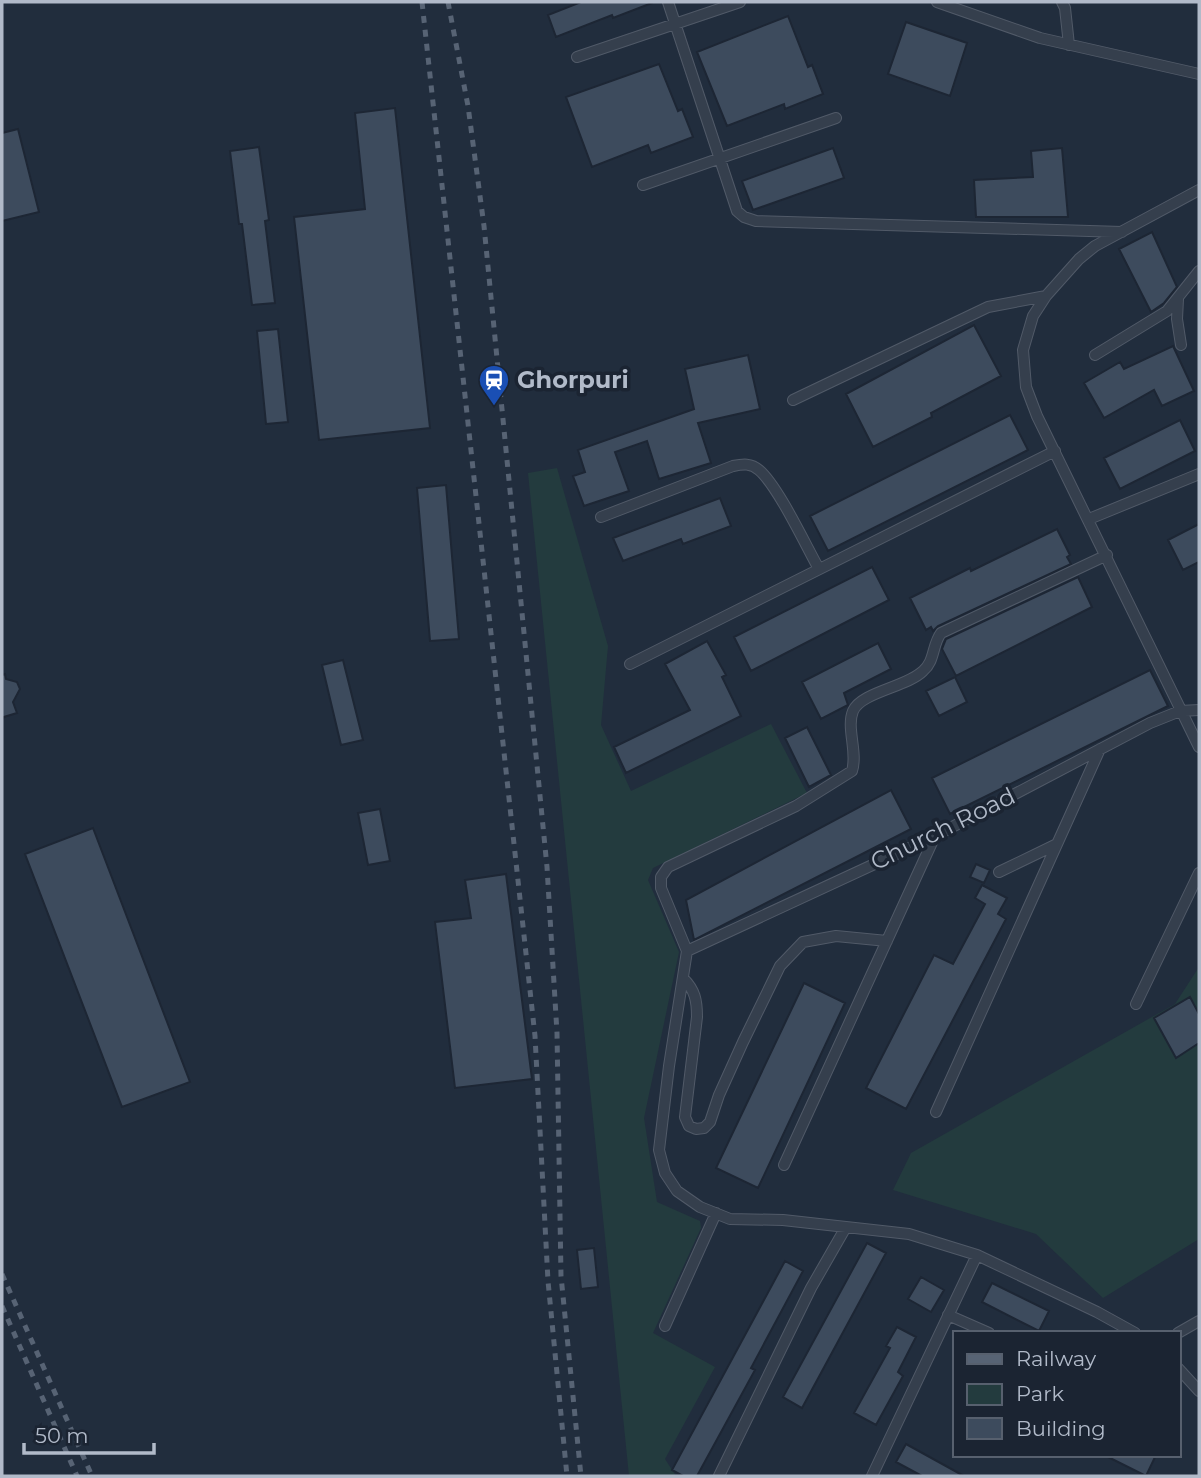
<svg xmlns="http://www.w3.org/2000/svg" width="1201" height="1478" font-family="Montserrat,sans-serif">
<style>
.green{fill:#233b3e}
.building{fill:#3d4b5d;stroke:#1d2634;stroke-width:2}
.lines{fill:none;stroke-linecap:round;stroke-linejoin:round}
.service-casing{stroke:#515a68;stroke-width:12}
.service{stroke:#353f4d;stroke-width:10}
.rail{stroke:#576374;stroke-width:5;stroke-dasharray:7 7;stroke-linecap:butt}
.labels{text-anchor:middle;stroke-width:7;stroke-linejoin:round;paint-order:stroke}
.poi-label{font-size:24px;font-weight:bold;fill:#b1bac9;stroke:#1b2432;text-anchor:start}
.street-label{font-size:24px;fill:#b1bac9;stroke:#1b2432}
</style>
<rect width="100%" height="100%" fill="#212d3d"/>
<path class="green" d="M 557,468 L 608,646 L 601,725 L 631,791 L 771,724 L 807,793 L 653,868 L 648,880 L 679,952 L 644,1118 L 657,1202 L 700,1221 L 701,1228 L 653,1333 L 715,1367 L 665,1459 L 676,1476 L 629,1476 L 528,473 Z
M 1199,967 L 1199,1239 L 1103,1298 L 1036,1234 L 893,1190 L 911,1153 L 1175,1004 Z"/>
<path class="building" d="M 581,2 L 652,2 L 652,3 L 613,18 L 612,15 L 556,37 L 548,15 Z
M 788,16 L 808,67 L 812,65 L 823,94 L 785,109 L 784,104 L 727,126 L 697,52 Z
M 906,22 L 967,43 L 950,96 L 888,74 Z
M 659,64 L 678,111 L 682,109 L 693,137 L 651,153 L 648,145 L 592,167 L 566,97 Z
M 395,108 L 430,428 L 319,440 L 294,217 L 365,209 L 355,113 Z
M 18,129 L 39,212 L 2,221 L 2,133 Z
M 259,147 L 269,220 L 265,221 L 275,303 L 252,305 L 242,224 L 239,224 L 230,151 Z
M 833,148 L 844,178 L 753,210 L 742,181 Z
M 1062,148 L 1068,217 L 976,217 L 974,180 L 1033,177 L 1031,151 Z
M 1152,232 L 1177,287 L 1164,303 L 1151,312 L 1119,249 Z
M 974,325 L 1001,376 L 931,413 L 932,417 L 873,447 L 846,394 Z
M 278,329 L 288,422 L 266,424 L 257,331 Z
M 1173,346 L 1194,391 L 1162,406 L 1154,390 L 1104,418 L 1084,383 L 1120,362 L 1124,369 Z
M 748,355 L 760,409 L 698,423 L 711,463 L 659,479 L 647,441 L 615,452 L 629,491 L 584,506 L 573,476 L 585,472 L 578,450 L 694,409 L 685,369 Z
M 1010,415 L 1028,450 L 828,551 L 810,516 Z
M 1180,420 L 1195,451 L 1120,489 L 1104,458 Z
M 446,485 L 459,639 L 430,641 L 417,488 Z
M 720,498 L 731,526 L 683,544 L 681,539 L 623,561 L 613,538 Z
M 1199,524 L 1199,562 L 1183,570 L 1168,540 Z
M 1057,529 L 1070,555 L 1067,557 L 1071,564 L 938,626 L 933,631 L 931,627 L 926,630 L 910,598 L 970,568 L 971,571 Z
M 872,567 L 889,600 L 751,671 L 734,637 Z
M 1078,577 L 1092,607 L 956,676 L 942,649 L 946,639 Z
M 707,641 L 726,675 L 722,677 L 741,716 L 626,773 L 614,747 L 690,710 L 665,664 Z
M 878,643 L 891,669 L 844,693 L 848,705 L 821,719 L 802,682 Z
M 343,660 L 363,740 L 341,745 L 322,665 Z
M 1150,670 L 1168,706 L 950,814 L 932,778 Z
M 5,674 L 6,679 L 17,682 L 20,689 L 13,702 L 17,713 L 4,717 L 2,719 L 2,675 Z
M 955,677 L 967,702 L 939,716 L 926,691 Z
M 807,727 L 831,775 L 809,787 L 785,738 Z
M 891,790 L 911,829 L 694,940 L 686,900 Z
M 380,809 L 390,861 L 368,865 L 358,813 Z
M 93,828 L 190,1082 L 122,1107 L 25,854 Z
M 976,864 L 990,870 L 984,883 L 970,877 Z
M 506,874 L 532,1079 L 455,1088 L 435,922 L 471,918 L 465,880 Z
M 982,885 L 1007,898 L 998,914 L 1006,919 L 906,1109 L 866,1088 L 934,955 L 953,964 L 985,904 L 975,898 Z
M 804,983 L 845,1003 L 758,1188 L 716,1168 Z
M 1190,997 L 1199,1014 L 1199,1043 L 1176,1058 L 1154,1018 Z
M 867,1243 L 886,1253 L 802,1408 L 783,1397 Z
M 594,1248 L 598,1287 L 581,1289 L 577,1250 Z
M 785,1261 L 803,1271 L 751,1368 L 755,1370 L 697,1476 L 683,1476 L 672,1470 Z
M 921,1277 L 944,1290 L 931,1312 L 908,1299 Z
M 992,1283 L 1049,1311 L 1039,1331 L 982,1302 Z
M 897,1327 L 916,1337 L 898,1372 L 903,1376 L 876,1425 L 854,1413 L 890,1348 L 886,1346 Z
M 906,1444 L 964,1476 L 922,1476 L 896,1462 Z
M 1104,1455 L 1156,1455 L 1146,1476 Z"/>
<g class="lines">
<g class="service-casing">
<path id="service" d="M 668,2 L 737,211 L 744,217 L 756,221 L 1122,232
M 937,2 L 1040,38 L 1199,74
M 1062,2 L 1065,8 L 1069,45
M 577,57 L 740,2
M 643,185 L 836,118
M 1199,190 L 1095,246 L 1079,259 L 1046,296 L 1033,316 L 1023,350 L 1026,387 L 1037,416 L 1199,747
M 1178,299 L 1177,319 L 1181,345
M 1095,355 L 1167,311 L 1199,271
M 793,400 L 988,307 L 1046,296
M 601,517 L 733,466 C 743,464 751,463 759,470 C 778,486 806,546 819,569
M 1089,519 L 1199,474
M 1107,555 L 941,633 C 932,645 935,661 923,671 C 907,687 861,692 853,711 C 846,728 858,752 852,771 L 796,806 L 668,867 L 661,877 L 661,888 L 687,951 L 669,1066 L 659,1150 L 665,1173 L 677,1191 L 700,1207 L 730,1219 L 783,1220 L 909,1234 L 977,1255 L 1097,1312 L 1135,1333
M 630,664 L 1055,451
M 999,872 L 1057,844
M 687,951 L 935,836 L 1150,723 L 1180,711 L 1199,710
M 683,978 C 695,990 697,1000 697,1017 L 685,1117 L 689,1126 L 696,1129 L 704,1128 L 710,1122 L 719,1095 L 743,1042 L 780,966 L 803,942 L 836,936 L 887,941
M 1136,1004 L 1199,873
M 936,1112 L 1100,749
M 784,1165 L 935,836
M 948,1315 L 989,1333
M 665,1326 L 716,1213
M 1178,1333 L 1199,1321
M 1178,1368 L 1199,1391
M 719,1476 L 811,1288 L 846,1227
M 872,1476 L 977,1255"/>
</g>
<use href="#service" class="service"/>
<path class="rail" d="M 422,2 L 535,1036 L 548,1281 L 567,1476
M 448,2 L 468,106 L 484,226 L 547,867 L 557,1033 L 561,1276 L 581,1476
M 2,1274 L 92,1476
M 2,1306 L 77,1476"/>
</g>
<defs>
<g id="station-pin" transform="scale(1.575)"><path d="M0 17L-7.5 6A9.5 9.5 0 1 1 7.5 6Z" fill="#1a4fb4" stroke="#1b2432"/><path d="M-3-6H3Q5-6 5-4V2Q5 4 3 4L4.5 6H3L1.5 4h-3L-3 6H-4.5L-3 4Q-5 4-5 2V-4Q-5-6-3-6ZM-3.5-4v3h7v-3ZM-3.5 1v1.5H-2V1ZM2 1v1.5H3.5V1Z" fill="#fff"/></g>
</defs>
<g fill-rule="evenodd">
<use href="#station-pin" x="494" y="380"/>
</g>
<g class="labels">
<g class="poi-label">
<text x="517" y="388">Ghorpuri</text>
</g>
<g class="street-label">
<text transform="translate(943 829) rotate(-26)" y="8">Church Road</text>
</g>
</g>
<rect width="1201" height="1478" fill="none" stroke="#b1bac9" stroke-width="7"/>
<rect x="953" y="1331" width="228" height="126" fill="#1b2432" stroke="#57606e" stroke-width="2"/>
<rect x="967" y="1354" width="35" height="10" fill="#576374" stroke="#57606e" stroke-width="2"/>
<text x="1016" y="1366" font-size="21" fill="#b1bac9">Railway</text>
<rect x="967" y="1384" width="35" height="21" fill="#233b3e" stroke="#57606e" stroke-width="2"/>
<text x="1016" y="1401" font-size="21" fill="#b1bac9">Park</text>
<rect x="967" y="1418" width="35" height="21" fill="#3d4b5d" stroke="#57606e" stroke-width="2"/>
<text x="1016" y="1436" font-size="21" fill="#b1bac9">Building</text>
<path d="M24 1443v10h130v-10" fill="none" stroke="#b1bac9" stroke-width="3.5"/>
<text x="35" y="1443" font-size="21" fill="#b1bac9" stroke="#1b2432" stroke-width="5" paint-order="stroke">50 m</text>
</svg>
